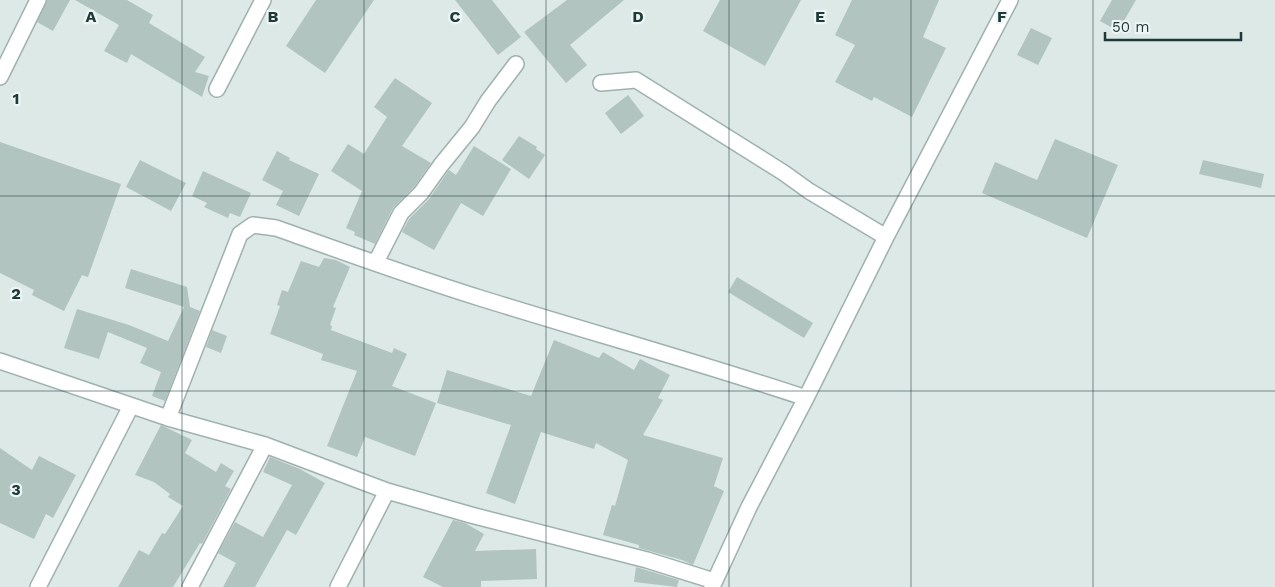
<svg xmlns="http://www.w3.org/2000/svg" width="1275" height="587" font-family="'Work Sans',sans-serif">
<style>
.building{fill:#b2c4c0}
.lines{fill:none;stroke-linecap:round;stroke-linejoin:round}
.minor-casing{stroke:#9fb1af;stroke-width:18}
.minor{stroke:#fff;stroke-width:15}
.grid{fill:none;stroke:#1e3938;stroke-width:1;stroke-opacity:0.55}
.grid-label{font-size:16px;text-anchor:middle;font-weight:bold;fill:#1e3938;stroke:#edf6f4;stroke-width:4.5;stroke-linejoin:round;paint-order:stroke}
</style>
<rect width="100%" height="100%" fill="#dce9e7"/>
<path class="building" d="M 47,0 L 70,0 L 53,31 L 37,22 Z
M 75,0 L 127,0 L 153,15 L 149,23 L 205,57 L 195,72 L 209,76 L 202,97 L 131,54 L 127,63 L 104,51 L 119,25 Z
M 316,0 L 374,0 L 325,73 L 286,46 Z
M 455,0 L 492,0 L 521,37 L 498,55 Z
M 567,0 L 624,0 L 570,45 L 587,65 L 566,83 L 524,32 Z
M 720,0 L 801,0 L 765,66 L 703,31 Z
M 852,0 L 939,0 L 923,37 L 946,48 L 912,117 L 874,97 L 872,101 L 835,82 L 855,45 L 835,35 Z
M 1112,0 L 1136,0 L 1118,31 L 1100,21 Z
M 1031,28 L 1052,38 L 1038,65 L 1017,55 Z
M 395,78 L 432,103 L 402,146 L 431,163 L 414,187 L 393,208 L 375,244 L 354,235 L 355,232 L 346,228 L 362,191 L 331,171 L 348,144 L 364,154 L 387,117 L 374,107 Z
M 628,95 L 644,116 L 621,134 L 605,113 Z
M 519,136 L 537,147 L 536,149 L 545,155 L 529,179 L 502,160 Z
M 1055,139 L 1118,165 L 1087,238 L 982,193 L 995,162 L 1037,180 Z
M 0,142 L 121,184 L 88,277 L 82,275 L 64,311 L 32,295 L 34,290 L 0,273 Z
M 474,146 L 511,169 L 483,216 L 461,203 L 434,250 L 402,232 L 409,219 L 429,199 L 449,170 L 456,175 Z
M 277,151 L 290,158 L 289,160 L 319,174 L 299,216 L 276,205 L 283,191 L 262,180 Z
M 140,160 L 186,183 L 171,211 L 126,187 Z
M 1203,160 L 1264,174 L 1261,188 L 1199,174 Z
M 203,171 L 251,193 L 240,217 L 230,213 L 228,218 L 204,207 L 207,203 L 192,196 Z
M 324,258 L 336,260 L 350,267 L 333,307 L 336,308 L 330,325 L 332,326 L 331,330 L 392,353 L 394,348 L 407,354 L 392,386 L 436,403 L 415,456 L 365,437 L 357,457 L 327,446 L 357,371 L 321,360 L 323,354 L 270,334 L 280,306 L 277,305 L 282,290 L 288,292 L 301,261 L 319,267 Z
M 131,269 L 187,287 L 190,307 L 200,311 L 165,401 L 152,396 L 161,372 L 140,363 L 147,348 L 108,332 L 99,359 L 64,348 L 77,309 L 129,325 L 168,341 L 184,307 L 125,288 Z
M 737,277 L 813,323 L 804,338 L 728,292 Z
M 212,330 L 227,336 L 221,353 L 206,347 Z
M 554,340 L 599,358 L 603,352 L 634,370 L 640,359 L 670,375 L 658,398 L 663,400 L 643,435 L 723,458 L 714,486 L 724,491 L 693,565 L 682,560 L 639,548 L 639,545 L 603,535 L 612,505 L 615,506 L 628,460 L 596,443 L 594,449 L 541,432 L 515,504 L 486,493 L 511,425 L 437,403 L 447,370 L 531,396 Z
M 161,425 L 192,440 L 185,453 L 216,472 L 221,463 L 234,471 L 225,486 L 231,489 L 202,544 L 200,543 L 173,587 L 118,587 L 139,550 L 149,555 L 162,533 L 165,534 L 183,506 L 168,497 L 170,494 L 154,482 L 135,475 Z
M 0,448 L 32,470 L 39,456 L 76,475 L 53,518 L 46,514 L 34,539 L 0,523 Z
M 270,457 L 300,469 L 325,483 L 296,535 L 287,530 L 255,587 L 223,587 L 236,563 L 218,553 L 235,522 L 263,537 L 292,485 L 263,472 Z
M 453,520 L 465,523 L 484,534 L 475,551 L 536,549 L 537,579 L 481,581 L 481,587 L 443,587 L 423,577 Z
M 636,567 L 679,580 L 677,587 L 634,582 Z"/>
<g class="lines">
<g class="minor-casing">
<path id="minor" d="M 0,77 L 38,0
M 601,83 L 636,80 L 784,173 L 809,191 L 886,237
M 217,89 L 263,0
M 376,262 L 401,213 L 421,193 L 441,165 L 472,127 L 488,101 L 516,64
M 0,361 L 168,418 L 265,445 L 387,491 L 471,515 L 647,560 L 714,581
M 168,418 L 240,234 L 253,225 L 276,228 C 344,252 412,277 480,298 C 589,332 698,362 806,398
M 38,587 L 131,406
M 190,587 L 265,445
M 338,587 L 387,491
M 712,587 L 749,507 L 806,398 L 886,237 L 1010,0"/>
</g>
<use href="#minor" class="minor"/>
</g>
<path class="grid" d="M 182,0 L 182,587M 364,0 L 364,587M 546,0 L 546,587M 729,0 L 729,587M 911,0 L 911,587M 1093,0 L 1093,587M 0,196 L 1275,196M 0,391 L 1275,391"/>
<g class="grid-label">
<text x="91" y="22">A</text>
<text x="273" y="22">B</text>
<text x="455" y="22">C</text>
<text x="638" y="22">D</text>
<text x="820" y="22">E</text>
<text x="1002" y="22">F</text>
<text x="16" y="104">1</text>
<text x="16" y="299">2</text>
<text x="16" y="495">3</text>
</g>
<path d="M1105 32v8h136v-8" fill="none" stroke="#1e3938" stroke-width="2.5"/>
<text x="1112" y="32" font-size="15" fill="#1e3938" stroke="#edf6f4" stroke-width="4" paint-order="stroke">50 m</text>
</svg>
